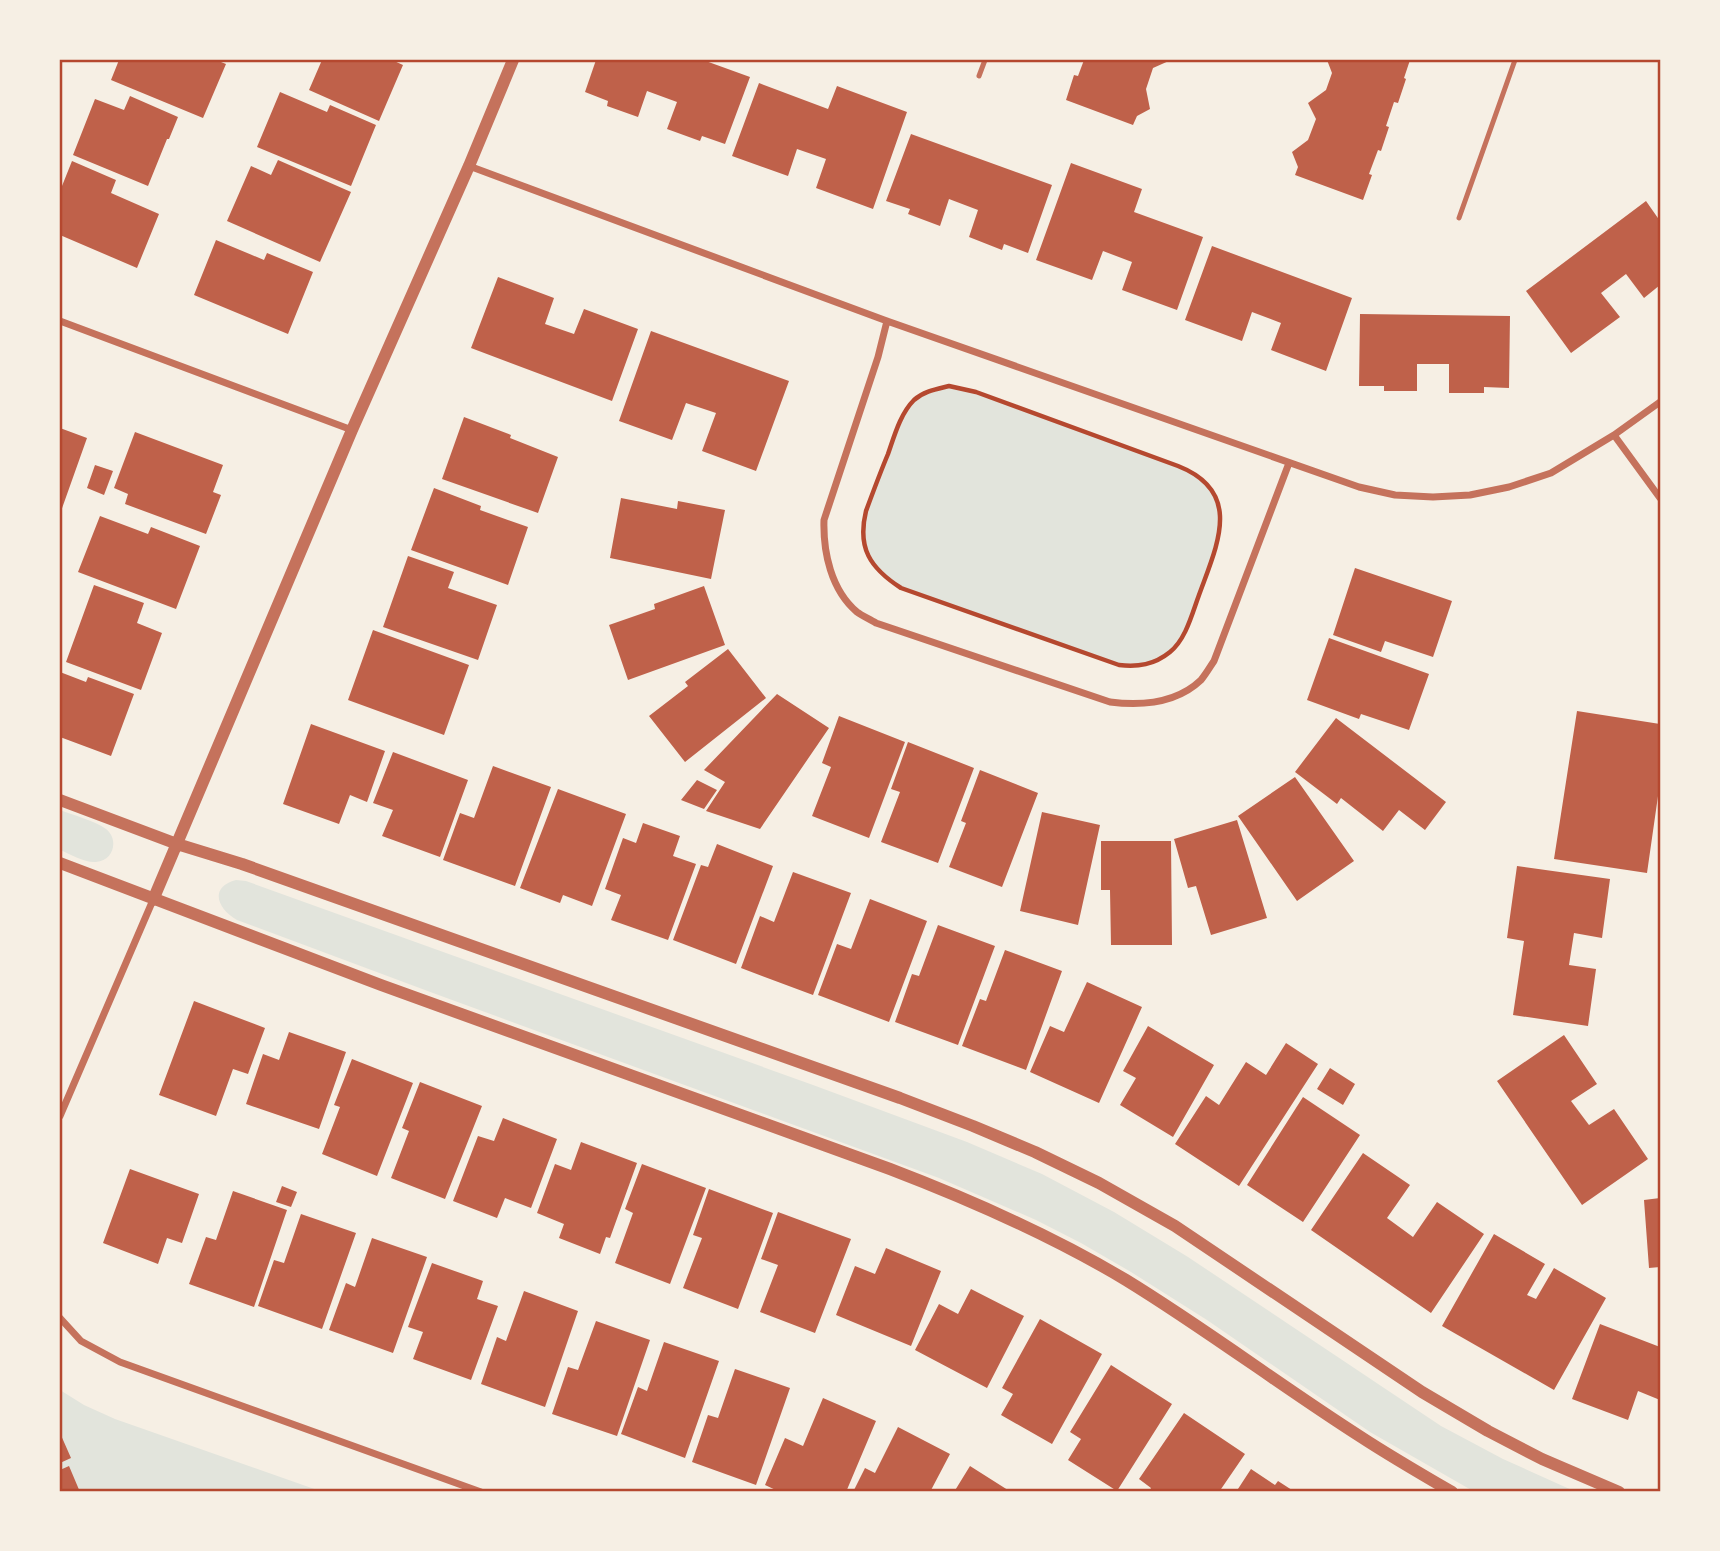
<svg xmlns="http://www.w3.org/2000/svg" width="1720" height="1551" font-family="Inter,sans-serif">
<style>
.green{fill:#e2e4dc}
.building{fill:#bf614a}
.lines{fill:none;stroke-linecap:round;stroke-linejoin:round}
.path{stroke:#b5482f;stroke-width:4.5}
.service{stroke:#c5725c;stroke-width:5}
.minor{stroke:#c5725c;stroke-width:7}
.tertiary{stroke:#c5725c;stroke-width:12}
.neatline{fill:none;stroke:#b5482f;stroke-width:2.5}
</style>
<rect width="100%" height="100%" fill="#f6efe4"/>
<path class="green" d="M 949,386 L 964,388 L 1190,471 L 1206,483 L 1217,502 L 1221,527 L 1188,625 L 1172,651 L 1154,662 L 1119,665 L 901,588 C 894,584 887,580 882,575 C 865,559 861,532 866,511 L 907,409 L 923,394 Z
M 60,810 C 73,815 95,821 106,829 C 119,839 114,861 96,862 C 85,863 70,854 60,850 Z
M 236,880 L 246,881 L 813,1085 L 967,1142 L 1042,1174 L 1114,1212 L 1188,1257 L 1441,1426 L 1503,1459 L 1574,1491 L 1473,1491 L 1370,1432 L 1207,1320 L 1131,1272 L 1081,1243 L 1036,1220 L 939,1178 L 433,993 L 237,920 C 217,909 209,887 236,880 Z
M 60,1390 L 84,1405 L 115,1419 L 320,1491 L 60,1492 Z"/>
<path class="building" d="M 119,60 L 216,60 L 226,64 L 203,118 L 111,80 Z
M 322,60 L 392,60 L 403,65 L 379,121 L 309,90 Z
M 596,60 L 703,60 L 750,77 L 725,144 L 702,136 L 700,141 L 667,129 L 677,102 L 647,91 L 638,117 L 607,106 L 608,101 L 585,92 Z
M 1084,60 L 1171,60 L 1153,68 L 1146,89 L 1150,109 L 1137,116 L 1133,125 L 1066,100 L 1074,75 L 1078,76 Z
M 1327,60 L 1410,60 L 1404,78 L 1406,79 L 1398,103 L 1394,102 L 1386,126 L 1389,127 L 1381,151 L 1378,150 L 1369,174 L 1372,175 L 1363,200 L 1295,175 L 1298,167 L 1292,152 L 1308,140 L 1316,119 L 1308,103 L 1326,90 L 1332,73 Z
M 759,83 L 828,109 L 837,86 L 907,112 L 873,209 L 816,188 L 826,159 L 797,149 L 788,176 L 732,156 Z
M 280,92 L 327,112 L 330,105 L 376,125 L 351,186 L 257,147 Z
M 130,96 L 178,117 L 169,139 L 167,139 L 148,186 L 73,155 L 95,99 L 124,110 Z
M 911,134 L 1052,185 L 1028,253 L 1004,244 L 1002,250 L 969,237 L 978,210 L 949,199 L 940,226 L 908,214 L 910,209 L 886,201 Z
M 278,160 L 351,192 L 320,262 L 227,221 L 251,166 L 271,175 Z
M 72,161 L 116,180 L 111,193 L 159,214 L 137,268 L 60,235 L 60,191 Z
M 1071,163 L 1142,189 L 1134,212 L 1203,237 L 1177,310 L 1122,290 L 1132,262 L 1103,251 L 1092,280 L 1036,260 Z
M 1646,201 L 1660,221 L 1660,285 L 1644,298 L 1626,274 L 1601,293 L 1620,317 L 1571,353 L 1526,291 Z
M 216,240 L 264,260 L 267,253 L 313,272 L 288,334 L 194,295 Z
M 1212,246 L 1352,298 L 1326,371 L 1271,350 L 1281,323 L 1252,312 L 1242,341 L 1185,320 Z
M 498,277 L 554,298 L 545,324 L 574,334 L 584,309 L 638,329 L 612,401 L 471,348 Z
M 1360,314 L 1510,316 L 1509,388 L 1484,387 L 1484,393 L 1449,393 L 1449,364 L 1417,364 L 1417,391 L 1384,391 L 1384,386 L 1359,386 Z
M 651,331 L 789,381 L 756,471 L 702,451 L 716,413 L 686,403 L 672,440 L 619,421 Z
M 464,417 L 511,435 L 510,438 L 558,457 L 538,513 L 442,479 Z
M 60,428 L 87,438 L 60,514 Z
M 135,432 L 223,465 L 213,492 L 221,495 L 206,534 L 125,504 L 128,494 L 114,488 Z
M 95,465 L 113,471 L 104,495 L 87,488 Z
M 434,488 L 481,506 L 480,510 L 528,527 L 508,585 L 411,550 Z
M 621,498 L 677,509 L 678,501 L 725,510 L 711,579 L 610,558 Z
M 100,516 L 148,534 L 151,527 L 200,546 L 176,609 L 78,572 Z
M 408,556 L 454,572 L 448,588 L 497,605 L 478,660 L 383,627 Z
M 1355,568 L 1452,601 L 1433,657 L 1385,641 L 1381,652 L 1333,635 Z
M 94,585 L 144,603 L 137,623 L 162,633 L 141,690 L 66,662 Z
M 704,586 L 725,645 L 628,680 L 609,625 L 655,609 L 654,604 Z
M 373,630 L 469,665 L 444,735 L 348,700 Z
M 1329,638 L 1429,674 L 1409,730 L 1361,714 L 1359,719 L 1307,700 Z
M 728,649 L 766,698 L 685,762 L 649,716 L 688,686 L 685,682 Z
M 60,672 L 86,682 L 88,677 L 134,694 L 111,756 L 60,737 Z
M 777,694 L 829,728 L 760,829 L 706,811 L 725,782 L 704,770 Z
M 1577,711 L 1660,724 L 1660,782 L 1647,873 L 1554,859 Z
M 839,716 L 905,742 L 869,838 L 812,816 L 831,767 L 822,763 Z
M 1336,718 L 1446,802 L 1425,830 L 1399,810 L 1383,831 L 1341,798 L 1337,804 L 1295,772 Z
M 311,724 L 385,751 L 367,802 L 350,795 L 339,824 L 283,804 Z
M 908,742 L 974,768 L 938,863 L 881,842 L 900,792 L 891,789 Z
M 393,752 L 468,780 L 440,857 L 382,836 L 393,810 L 373,803 Z
M 493,766 L 551,787 L 515,886 L 443,860 L 460,813 L 474,818 Z
M 980,770 L 1038,793 L 1002,887 L 949,867 L 966,823 L 961,821 Z
M 1295,777 L 1354,861 L 1297,901 L 1238,816 Z
M 697,780 L 717,790 L 704,809 L 681,800 Z
M 558,789 L 626,814 L 592,906 L 563,895 L 560,903 L 520,888 Z
M 1042,812 L 1100,825 L 1078,925 L 1020,911 Z
M 1237,820 L 1267,918 L 1211,935 L 1196,886 L 1188,888 L 1174,839 Z
M 643,823 L 680,836 L 673,856 L 696,864 L 668,940 L 611,920 L 621,895 L 605,889 L 623,838 L 636,843 Z
M 1101,841 L 1171,841 L 1172,945 L 1111,945 L 1110,890 L 1101,890 Z
M 717,844 L 773,866 L 736,964 L 673,940 L 701,865 L 708,867 Z
M 1517,866 L 1610,879 L 1602,938 L 1574,933 L 1569,965 L 1596,969 L 1588,1026 L 1513,1015 L 1524,941 L 1507,938 Z
M 793,872 L 851,893 L 813,995 L 741,968 L 760,916 L 774,922 Z
M 870,899 L 927,921 L 889,1022 L 818,995 L 837,944 L 851,949 Z
M 938,925 L 995,946 L 958,1045 L 895,1022 L 912,974 L 919,976 Z
M 1005,950 L 1062,971 L 1026,1070 L 962,1046 L 980,999 L 986,1001 Z
M 1087,982 L 1142,1007 L 1099,1103 L 1030,1072 L 1050,1026 L 1064,1032 Z
M 194,1001 L 265,1028 L 248,1074 L 233,1069 L 216,1116 L 159,1095 Z
M 1148,1026 L 1214,1065 L 1173,1137 L 1120,1105 L 1136,1078 L 1123,1071 Z
M 289,1032 L 346,1052 L 319,1129 L 246,1104 L 263,1054 L 279,1060 Z
M 1564,1035 L 1597,1084 L 1571,1101 L 1589,1125 L 1614,1109 L 1648,1159 L 1582,1205 L 1497,1081 Z
M 1286,1043 L 1318,1064 L 1239,1186 L 1175,1144 L 1206,1096 L 1219,1105 L 1246,1062 L 1266,1075 Z
M 352,1059 L 413,1083 L 377,1176 L 322,1154 L 340,1107 L 334,1105 Z
M 1330,1068 L 1355,1084 L 1343,1105 L 1317,1089 Z
M 420,1082 L 482,1106 L 445,1199 L 391,1178 L 409,1131 L 402,1128 Z
M 1303,1097 L 1360,1135 L 1303,1222 L 1247,1185 Z
M 503,1118 L 557,1139 L 531,1208 L 505,1198 L 497,1218 L 453,1201 L 478,1136 L 494,1141 Z
M 581,1142 L 637,1163 L 610,1238 L 606,1237 L 600,1254 L 559,1238 L 564,1224 L 537,1213 L 555,1164 L 571,1170 Z
M 1363,1153 L 1410,1185 L 1387,1218 L 1413,1237 L 1437,1202 L 1484,1234 L 1431,1313 L 1311,1230 Z
M 642,1164 L 706,1188 L 670,1284 L 615,1263 L 633,1213 L 625,1209 Z
M 130,1169 L 199,1194 L 182,1243 L 167,1238 L 158,1264 L 103,1243 Z
M 282,1186 L 297,1192 L 291,1207 L 276,1202 Z
M 709,1189 L 773,1213 L 738,1309 L 683,1288 L 702,1238 L 693,1235 Z
M 233,1191 L 287,1210 L 254,1307 L 189,1284 L 206,1237 L 216,1240 Z
M 1660,1198 L 1660,1267 L 1649,1268 L 1644,1200 Z
M 778,1212 L 851,1239 L 815,1333 L 760,1312 L 778,1265 L 761,1259 Z
M 301,1214 L 356,1233 L 322,1329 L 258,1306 L 274,1260 L 284,1263 Z
M 1494,1234 L 1545,1264 L 1527,1295 L 1536,1299 L 1554,1268 L 1606,1298 L 1554,1390 L 1442,1326 Z
M 372,1238 L 427,1257 L 393,1353 L 329,1330 L 346,1283 L 355,1287 Z
M 886,1248 L 941,1271 L 911,1346 L 836,1315 L 855,1266 L 875,1274 Z
M 432,1263 L 483,1281 L 477,1299 L 498,1306 L 471,1380 L 413,1359 L 423,1332 L 408,1327 Z
M 971,1289 L 1024,1316 L 987,1388 L 915,1350 L 939,1304 L 958,1314 Z
M 524,1291 L 578,1311 L 545,1407 L 481,1384 L 497,1337 L 506,1341 Z
M 1040,1319 L 1102,1354 L 1052,1444 L 1001,1415 L 1013,1394 L 1002,1388 Z
M 596,1321 L 650,1340 L 617,1436 L 552,1414 L 568,1367 L 578,1370 Z
M 1600,1324 L 1660,1347 L 1660,1400 L 1638,1391 L 1628,1420 L 1572,1399 Z
M 664,1342 L 719,1361 L 685,1458 L 621,1434 L 638,1387 L 647,1391 Z
M 1111,1365 L 1172,1404 L 1117,1491 L 1068,1460 L 1081,1439 L 1070,1432 Z
M 735,1369 L 790,1388 L 756,1485 L 692,1462 L 708,1415 L 718,1418 Z
M 823,1398 L 876,1421 L 846,1492 L 780,1492 L 765,1485 L 785,1438 L 803,1446 Z
M 1184,1413 L 1245,1454 L 1219,1492 L 1149,1492 L 1151,1488 L 1139,1479 Z
M 898,1427 L 950,1454 L 930,1492 L 853,1492 L 865,1468 L 875,1473 Z
M 60,1433 L 71,1458 L 60,1463 Z
M 69,1466 L 80,1492 L 60,1492 L 60,1470 Z
M 970,1466 L 1011,1492 L 954,1492 Z
M 1251,1469 L 1275,1485 L 1278,1481 L 1295,1492 L 1236,1492 Z"/>
<g class="lines">
<path class="path" d="M 949,386 L 976,392 L 1178,466 C 1244,492 1217,545 1199,595 C 1192,614 1186,639 1170,652 C 1154,665 1138,667 1119,665 L 901,588 C 870,568 857,548 866,511 C 873,492 880,473 888,454 C 894,437 900,414 914,400 C 924,391 937,389 949,386 Z"/>
<path class="service" d="M 979,76 L 985,60
M 1459,218 L 1515,60"/>
<path class="minor" d="M 469,166 L 887,321 L 1359,487 L 1395,495 L 1433,497 L 1470,495 L 1509,487 L 1551,473 L 1614,435 L 1660,402
M 60,321 L 352,430
M 887,321 L 878,357 L 824,520 C 823,552 831,590 857,612 C 862,616 870,619 876,623 L 1110,702 C 1142,706 1177,703 1201,680 C 1206,674 1210,667 1214,661 L 1289,463
M 1614,435 L 1660,498
M 60,1116 L 153,900
M 60,1318 L 81,1341 L 120,1362 L 481,1492"/>
<path class="tertiary" d="M 60,800 L 177,844 L 242,864 L 900,1098 L 973,1126 L 1035,1152 L 1099,1183 L 1175,1226 L 1422,1392 L 1488,1431 L 1542,1459 L 1619,1492
M 60,863 L 381,985 L 890,1169 C 971,1200 1051,1235 1126,1280 C 1206,1329 1281,1386 1361,1437 C 1390,1456 1421,1474 1452,1492
M 153,900 L 352,430 L 469,166 L 513,60"/>
</g>
<rect width="1720" height="1551" fill="none" stroke="#f6efe4" stroke-width="122"/>
<rect x="61" y="61" width="1598" height="1429" class="neatline"/>
</svg>
